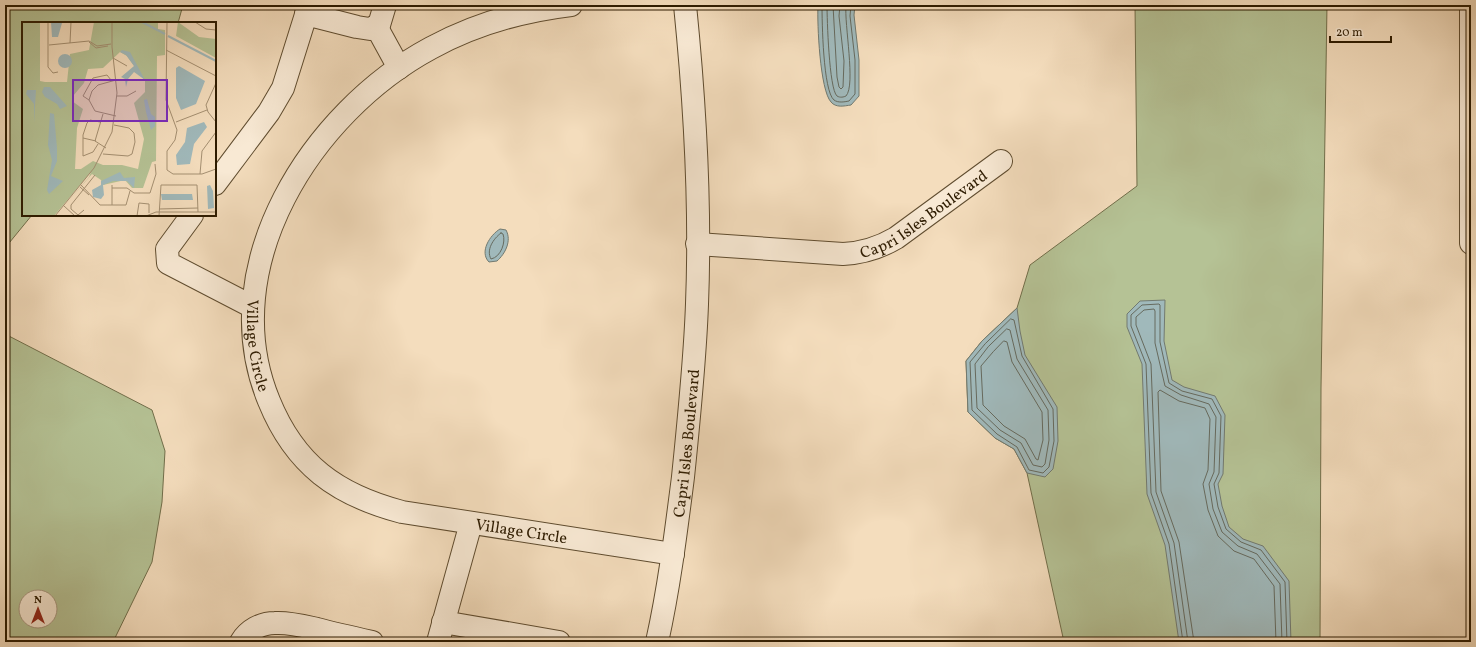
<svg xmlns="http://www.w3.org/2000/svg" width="1476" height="647" font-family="Vollkorn,serif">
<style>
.green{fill:#b5c295;stroke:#716e4a;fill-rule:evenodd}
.water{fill:#a0b9bb;stroke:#727a70}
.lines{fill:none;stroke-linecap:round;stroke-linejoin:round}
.shore{stroke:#666a5e;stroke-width:1}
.minor-casing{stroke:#5f4c2f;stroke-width:24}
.minor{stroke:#f8e9d4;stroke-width:22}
.labels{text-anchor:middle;stroke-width:3.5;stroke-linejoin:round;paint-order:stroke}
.street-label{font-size:16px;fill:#2d1b00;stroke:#f8e9d4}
.inset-river{fill:none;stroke:#a0b9bb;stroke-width:2}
.inset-road{fill:none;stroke:#a48f71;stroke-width:1}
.view{fill:#7b2cbf;fill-opacity:0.15;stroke:#7b2cbf;stroke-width:2}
.inset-edge{fill:none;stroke:#2d1b00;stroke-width:2}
</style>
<rect width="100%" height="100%" fill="#f4ddbd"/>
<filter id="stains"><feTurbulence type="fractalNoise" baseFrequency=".005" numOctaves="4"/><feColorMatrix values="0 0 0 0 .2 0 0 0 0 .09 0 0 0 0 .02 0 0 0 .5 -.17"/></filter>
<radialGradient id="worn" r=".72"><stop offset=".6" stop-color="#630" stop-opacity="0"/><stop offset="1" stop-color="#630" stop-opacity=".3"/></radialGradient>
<path class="green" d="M 5,5 L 183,5 L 178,23 L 23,23 L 23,215 L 32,215 L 5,248 Z
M 1135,5 L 1327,5 L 1321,388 L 1320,642 L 1064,642 L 1027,473 L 1014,449 L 995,438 L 968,412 L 966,361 L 982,341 L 1017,308 L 1030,265 L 1137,186 Z
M 5,334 L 152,410 L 165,451 L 162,502 L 152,562 L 113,642 L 5,642 ZM 26,597 L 50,597 L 50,621 L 26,621 Z"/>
<path class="water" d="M 818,5 L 855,5 L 854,15 L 859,60 L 859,96 L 851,105 C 844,106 836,108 831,102 C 820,90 817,24 818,5 Z
M 500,229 L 506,230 C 512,241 505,254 497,261 L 489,262 C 479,252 490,235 500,229 Z
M 1165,300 L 1164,341 L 1172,380 L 1184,387 L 1215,396 L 1225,415 L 1223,474 L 1218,484 L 1222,506 L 1229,527 L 1243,539 L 1263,546 L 1289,581 L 1291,642 L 1179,642 L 1165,545 L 1147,494 L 1142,364 L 1127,327 L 1127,314 L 1140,301 Z
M 1017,308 L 1020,331 L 1025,355 L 1057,407 L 1058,441 L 1053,469 L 1045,477 L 1027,473 L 1014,449 L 995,438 L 968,412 L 966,361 L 982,341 Z"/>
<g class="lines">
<path class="shore" d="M 822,5 C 822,21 823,91 834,100 C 838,103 844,102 849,101 L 855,94 L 855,60 L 850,16 L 851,5
M 827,5 C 827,18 829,89 837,96 C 840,98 844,97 846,96 C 856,85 844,24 846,5
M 833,5 L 837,77 L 839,87 L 841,89 L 843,87 L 844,61 L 839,16 L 840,5
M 501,233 L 503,234 C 506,242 501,257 491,259 C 486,250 493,239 501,233 Z
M 1011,319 L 1014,320 L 1022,356 L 1053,409 L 1054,441 L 1049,467 L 1043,473 L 1029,470 L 1017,447 L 997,434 L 972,410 L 970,362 L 985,344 Z
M 1007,329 L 1010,330 L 1017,359 L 1048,410 L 1049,440 L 1045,464 L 1042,467 L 1033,465 L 1021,443 L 1000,430 L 977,408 L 975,364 L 988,347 Z
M 1004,341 L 1007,342 L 1012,362 L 1042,412 L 1043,440 L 1038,460 L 1036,459 L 1025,439 L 1004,426 L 983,405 L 981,366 L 993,352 Z
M 1183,642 L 1169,544 L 1151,493 L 1146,364 L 1131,326 L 1131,315 L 1142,305 L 1159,304 L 1160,305 L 1160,342 L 1169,383 L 1182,391 L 1212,399 L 1221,416 L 1219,473 L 1214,484 L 1218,507 L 1226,529 L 1241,542 L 1261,550 L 1285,582 L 1287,642
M 1188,642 L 1174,543 L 1156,492 L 1151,364 L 1136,325 L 1136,317 L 1144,310 L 1154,309 L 1155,311 L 1155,343 L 1165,386 L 1181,395 L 1209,404 L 1216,417 L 1214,472 L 1209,484 L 1213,509 L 1222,532 L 1238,546 L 1257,554 L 1280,584 L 1282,642
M 1194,642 L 1179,542 L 1161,491 L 1158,392 L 1160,390 L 1179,401 L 1205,408 L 1210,419 L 1208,470 L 1203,484 L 1208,510 L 1218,536 L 1234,551 L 1254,559 L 1274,586 L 1276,642"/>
<g class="minor-casing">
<g id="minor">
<path id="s1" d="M 571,5 C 521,11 475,24 431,48 C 312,112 213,266 269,401 C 295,465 337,495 402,512 L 673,554"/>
<path d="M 1471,5 L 1471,243"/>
<path d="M 306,14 L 357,27 L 370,29 L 379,25 L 385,5"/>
<path d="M 376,26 L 399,68"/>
<path d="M 215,184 L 269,112 L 283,88 L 309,5"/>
<path d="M 192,215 L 167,249 L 168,263 L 253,307"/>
<path id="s2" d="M 697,244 L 843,254 C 863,253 879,248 896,238 L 1001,161"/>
<path d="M 443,622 L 559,642"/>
<path d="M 241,642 C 248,630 261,623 275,623 C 289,622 304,626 317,629 C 336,634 354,638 372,642"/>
<path d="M 438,642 L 471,523"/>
<path id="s3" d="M 657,642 C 669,588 676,532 683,477 C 689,419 695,361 697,304 C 701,204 695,104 685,5"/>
</g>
</g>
<use href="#minor" class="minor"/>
</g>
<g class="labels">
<g class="street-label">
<text dy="6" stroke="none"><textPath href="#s2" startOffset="238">Capri Isles Boulevard</textPath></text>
<text dy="6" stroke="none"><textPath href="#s1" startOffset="513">Village Circle</textPath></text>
<text dy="6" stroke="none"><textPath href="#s3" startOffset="201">Capri Isles Boulevard</textPath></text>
<text dy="6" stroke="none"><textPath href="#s1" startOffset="872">Village Circle</textPath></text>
</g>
</g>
<g transform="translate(22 22)">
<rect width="194" height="194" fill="#f4ddbd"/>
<path d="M 0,0 L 18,0 L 18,59 L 23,60 L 45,60 L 48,32 L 67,28 L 72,0 L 136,0 L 136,7 L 143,8 L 143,33 L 135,34 L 134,139 L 130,140 L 121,166 L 110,166 L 103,158 L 81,163 L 79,158 L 70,152 L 44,182 L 67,155 L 69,150 L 32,194 L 0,194 ZM 98,30 L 105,34 L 123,59 L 123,70 L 112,81 L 122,117 L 116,147 L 100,143 L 81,143 L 71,139 L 59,147 L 53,147 L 55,106 L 61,87 L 50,79 L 51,74 L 62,61 L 66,47 L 81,46 ZM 156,0 L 177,15 L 194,17 L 194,36 L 154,14 Z" fill="#b5c295" fill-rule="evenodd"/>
<path d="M 29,0 L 40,1 L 36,15 L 30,15 ZM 100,28 L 108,30 L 123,58 L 112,50 L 106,57 L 104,65 L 103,57 L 99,55 L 112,44 L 104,33 L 98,30 ZM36 39a7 7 0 1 1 14 0a7 7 0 1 1-14 0ZM 157,44 L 183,59 L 174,82 L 159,88 L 154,76 L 154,46 ZM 22,65 L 28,65 L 45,84 L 38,87 L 35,82 L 23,75 L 20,70 ZM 5,68 L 14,68 L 12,101 L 12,82 L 4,72 ZM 125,77 L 129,92 L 133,95 L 133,104 L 129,108 L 124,90 L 122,78 ZM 28,91 L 32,92 L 35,126 L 35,139 L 29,154 L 41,159 L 27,172 L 25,168 L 30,138 L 26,123 ZM 182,100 L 185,105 L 172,122 L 168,142 L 155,143 L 154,133 L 163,120 L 165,106 ZM 98,150 L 102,156 L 113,155 L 112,166 L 105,159 L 91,159 L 81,163 L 82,173 L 79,177 L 71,175 L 70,168 L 79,163 L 79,159 ZM 188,163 L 191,169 L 192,186 L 186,187 L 185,164 ZM 139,172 L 170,172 L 171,178 L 140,178 Z" fill="#a0b9bb"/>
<path class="inset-river" d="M 120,0 L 143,12M 146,14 L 194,39"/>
<path class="inset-road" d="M 26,0 L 26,45 L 31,51 L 36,50M 145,0 L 144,78 L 155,108 L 153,118 L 145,129 L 145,148 L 151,152 L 180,152 L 194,147M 173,0 L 184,7 L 194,8M 67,20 L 74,26 L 86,24M 48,21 L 49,0M 27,23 L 67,19 L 75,24 L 89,22M 144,28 L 194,54M 91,36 L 105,44M 194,61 L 184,83 L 186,90 L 194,100M 95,74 L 105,74 L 114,69M 67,78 L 61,74 L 71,56 L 85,53 L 89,58M 81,92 L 73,119 L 84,126M 94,94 L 73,89 L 67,78 L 70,69 L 76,63 L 94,58M 154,100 L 185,88M 61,116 L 74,119M 76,122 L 71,130 L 61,134 L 61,113 L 65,101 L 68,98 L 78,100M 81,132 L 106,134 L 110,132 L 113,120 L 112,111 L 107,106 L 92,103M 178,152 L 180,129 L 194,110M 59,163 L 78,183 L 104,183 L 108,169M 58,165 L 67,173M 90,166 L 105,166 L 112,171 L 128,171 L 134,152 L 133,142M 90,183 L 90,163M 42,184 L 53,194M 137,187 L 176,186M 62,188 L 56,193 L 49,187 L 49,183 L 73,153M 33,194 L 72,146 L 90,110 L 95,71 L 90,25 L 90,0M 115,194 L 117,181 L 127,182 L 127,191M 124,194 L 134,190 L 194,190M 137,194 L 139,163 L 175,163 L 176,190"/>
<path class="view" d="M 51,58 L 145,58 L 145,99 L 51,99 Z"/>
<rect width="194" height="194" class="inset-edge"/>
</g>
<rect width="1476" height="647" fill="none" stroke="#f4ddbd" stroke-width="20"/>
<rect x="6" y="6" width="1464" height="635" fill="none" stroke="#2d1b00" stroke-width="2"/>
<rect x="10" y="10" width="1456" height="627" fill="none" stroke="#2d1b00"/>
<g transform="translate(38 609)"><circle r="19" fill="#f8e9d4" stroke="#a7977f"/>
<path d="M0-3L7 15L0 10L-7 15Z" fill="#8f2418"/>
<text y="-6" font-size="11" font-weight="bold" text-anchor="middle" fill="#2d1b00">N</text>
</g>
<path d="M1330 36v6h61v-6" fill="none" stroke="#2d1b00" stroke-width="2"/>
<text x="1336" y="36" font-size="12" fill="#2d1b00" stroke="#f8e9d4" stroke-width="3" paint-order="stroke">20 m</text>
<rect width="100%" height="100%" filter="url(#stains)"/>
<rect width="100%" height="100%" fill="url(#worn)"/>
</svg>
